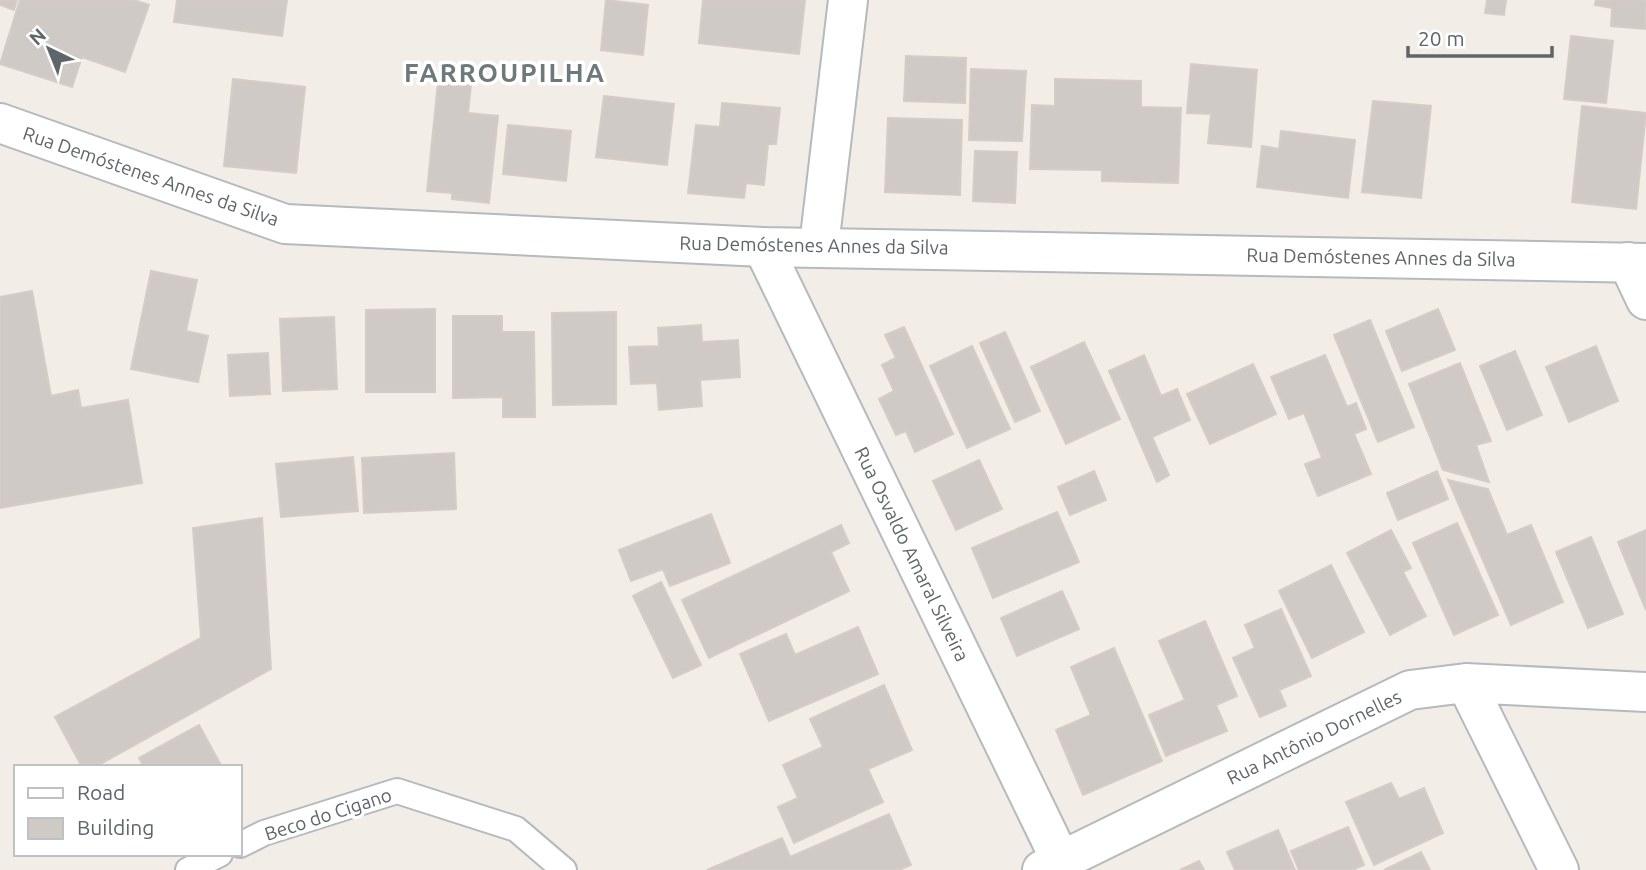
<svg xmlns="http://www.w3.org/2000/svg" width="1646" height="870" font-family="Ubuntu,sans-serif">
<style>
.building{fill:#cfcac6;stroke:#d7ccc5;stroke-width:2}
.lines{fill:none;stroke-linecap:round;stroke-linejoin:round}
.service-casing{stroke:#b4babd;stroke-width:28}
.minor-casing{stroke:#b4babd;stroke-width:42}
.tertiary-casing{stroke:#b4babd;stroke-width:42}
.service{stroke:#fff;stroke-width:24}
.minor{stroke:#fff;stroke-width:38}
.tertiary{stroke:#fff;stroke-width:38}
.labels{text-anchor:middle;stroke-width:7;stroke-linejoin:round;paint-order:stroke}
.street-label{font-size:19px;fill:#5e6669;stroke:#fff}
.district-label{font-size:26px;font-weight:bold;letter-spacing:2px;fill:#6f787b;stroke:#fff}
</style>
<rect width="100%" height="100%" fill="#f2ede7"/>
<path class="building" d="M 0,0 L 17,0 L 14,10 L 0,5 Z
M 20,0 L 134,0 L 149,5 L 125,72 L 82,57 L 72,87 L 0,64 Z
M 177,0 L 287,0 L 282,36 L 174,22 Z
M 606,0 L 648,5 L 643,55 L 601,50 Z
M 703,0 L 805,0 L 799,54 L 699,43 Z
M 1487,0 L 1506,0 L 1504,15 L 1485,13 Z
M 1596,0 L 1646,0 L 1645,29 L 1611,26 L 1612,8 L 1595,5 Z
M 1571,36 L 1613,41 L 1606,103 L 1564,99 Z
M 906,56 L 966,58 L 965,103 L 904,101 Z
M 1191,64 L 1257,70 L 1251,147 L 1208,143 L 1211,114 L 1187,113 Z
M 971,69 L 1026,71 L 1022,141 L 969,140 Z
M 233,79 L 305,87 L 296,173 L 224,166 Z
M 1055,79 L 1141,81 L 1141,107 L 1181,108 L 1178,183 L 1102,181 L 1102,170 L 1030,169 L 1032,105 L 1055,106 Z
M 438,82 L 471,85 L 468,113 L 498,116 L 489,203 L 452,199 L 452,193 L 427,191 Z
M 604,96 L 674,104 L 667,165 L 596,157 Z
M 1373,101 L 1431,106 L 1421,198 L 1362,192 Z
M 722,103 L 780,108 L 776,144 L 768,144 L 764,185 L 746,183 L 744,198 L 688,193 L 696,125 L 720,127 Z
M 1582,106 L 1646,113 L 1636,209 L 1572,202 Z
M 888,118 L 962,120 L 960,195 L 885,192 Z
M 508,125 L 571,131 L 566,181 L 503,174 Z
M 1281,131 L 1355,140 L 1348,198 L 1257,187 L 1262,146 L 1279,149 Z
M 975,151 L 1017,152 L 1015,203 L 973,201 Z
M 151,271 L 197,280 L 186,331 L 208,336 L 198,382 L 131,369 Z
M 32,291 L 51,396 L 78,390 L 81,408 L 128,400 L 142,483 L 0,508 L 0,297 Z
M 435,309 L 435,392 L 366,392 L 366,310 Z
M 1438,309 L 1455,350 L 1402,371 L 1386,331 Z
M 616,312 L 616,404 L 553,405 L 552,313 Z
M 453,316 L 502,316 L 502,332 L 534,332 L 535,417 L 503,417 L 503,397 L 453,398 Z
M 334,317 L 337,389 L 283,391 L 280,319 Z
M 1370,320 L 1414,427 L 1378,442 L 1334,335 Z
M 701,325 L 702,342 L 738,340 L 740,377 L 700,380 L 702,406 L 659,410 L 657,383 L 631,384 L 629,347 L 659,346 L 658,328 Z
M 904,327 L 953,434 L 915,452 L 906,431 L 896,435 L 879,399 L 894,391 L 882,365 L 896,358 L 885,335 Z
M 1005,332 L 1040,411 L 1015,422 L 980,343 Z
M 1084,342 L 1120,419 L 1066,444 L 1031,367 Z
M 972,346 L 1010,429 L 967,448 L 930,366 Z
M 1596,346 L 1618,401 L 1569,422 L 1546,367 Z
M 1515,351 L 1542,415 L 1507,430 L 1480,366 Z
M 268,353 L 270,394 L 230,396 L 228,355 Z
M 1144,355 L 1161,396 L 1177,389 L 1190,420 L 1152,437 L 1169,475 L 1157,482 L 1109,371 Z
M 1325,355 L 1347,407 L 1356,403 L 1366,429 L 1354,434 L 1371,474 L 1318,496 L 1305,464 L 1322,458 L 1304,413 L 1289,419 L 1271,377 Z
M 1460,363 L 1491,441 L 1476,445 L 1489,482 L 1443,470 L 1409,384 Z
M 1253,364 L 1276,414 L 1210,444 L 1187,394 Z
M 454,453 L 456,509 L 364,513 L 362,458 Z
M 353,457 L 358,511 L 281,517 L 276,464 Z
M 979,460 L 1002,509 L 956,530 L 933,481 Z
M 1094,471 L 1106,500 L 1070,515 L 1058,487 Z
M 1437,471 L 1448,499 L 1398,520 L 1387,493 Z
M 1448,480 L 1488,489 L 1507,535 L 1531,525 L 1563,602 L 1511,625 Z
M 1057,512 L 1079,562 L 993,598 L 972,548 Z
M 711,514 L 730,563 L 670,586 L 663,569 L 631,581 L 619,550 Z
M 262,518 L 271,669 L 95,767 L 82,767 L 55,717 L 201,638 L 193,528 Z
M 1457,523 L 1498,615 L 1454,635 L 1413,543 Z
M 841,525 L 849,543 L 831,552 L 849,591 L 709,658 L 682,600 Z
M 1391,530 L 1411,568 L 1403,572 L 1426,616 L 1390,635 L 1347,553 Z
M 1646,530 L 1646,610 L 1618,542 Z
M 1591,537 L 1623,614 L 1588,628 L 1556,552 Z
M 1331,565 L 1364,632 L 1312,658 L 1279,591 Z
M 661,582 L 701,665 L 673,678 L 633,596 Z
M 1062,591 L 1079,629 L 1017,656 L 1001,618 Z
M 1281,609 L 1311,676 L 1279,690 L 1286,706 L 1260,717 L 1233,658 L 1255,648 L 1245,625 Z
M 1205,621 L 1237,696 L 1216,705 L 1227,731 L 1166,756 L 1149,715 L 1185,700 L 1159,641 Z
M 858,627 L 878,674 L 769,721 L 740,654 L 786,634 L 795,655 Z
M 1114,648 L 1162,761 L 1083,795 L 1056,730 L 1091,715 L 1071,667 Z
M 884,685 L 912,750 L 868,769 L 883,802 L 794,843 L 778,807 L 798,798 L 783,765 L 823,747 L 810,719 Z
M 199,725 L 222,767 L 144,767 L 139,758 Z
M 1391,783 L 1399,799 L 1424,788 L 1443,833 L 1374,865 L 1346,802 Z
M 889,814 L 911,865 L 899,870 L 707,870 L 782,838 L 790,857 Z
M 1348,827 L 1364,865 L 1352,870 L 1299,870 L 1291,851 Z
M 1278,830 L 1295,870 L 1235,870 L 1227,852 Z
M 1421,852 L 1430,870 L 1384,870 Z
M 1199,861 L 1204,870 L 1180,870 Z"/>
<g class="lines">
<g class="service-casing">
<path id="service" d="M 240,845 L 264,833 L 397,791 L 516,829 L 564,870
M 188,870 L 220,854"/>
</g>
<g class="minor-casing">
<path id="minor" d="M 819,246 L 848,0
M 763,247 L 1061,861
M 1628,262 L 1646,300
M 1466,683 L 1559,870
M 1042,870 L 1410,690 L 1466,683 L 1646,692"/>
</g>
<g class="tertiary-casing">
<path id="tertiary" d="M 0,123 L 285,224 L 763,247 L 1646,263"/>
</g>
<use href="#service" class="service"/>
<use href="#minor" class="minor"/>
<use href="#tertiary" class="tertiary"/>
</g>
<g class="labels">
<g class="street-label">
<text transform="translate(151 176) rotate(19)" y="7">Rua Demóstenes Annes da Silva</text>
<text transform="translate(814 245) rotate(1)" y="7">Rua Demóstenes Annes da Silva</text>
<text transform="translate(1381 257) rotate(1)" y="7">Rua Demóstenes Annes da Silva</text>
<text transform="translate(912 554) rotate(64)" y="7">Rua Osvaldo Amaral Silveira</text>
<text transform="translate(1314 737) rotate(-26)" y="7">Rua Antônio Dornelles</text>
<text transform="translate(328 814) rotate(-18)" y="7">Beco do Cigano</text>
</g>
<g class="district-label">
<text x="505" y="82">FARROUPILHA</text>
</g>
</g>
<rect x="14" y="765" width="228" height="91" fill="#ffffff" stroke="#bfc2c3" stroke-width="2"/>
<rect x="28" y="788" width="35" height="10" fill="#ffffff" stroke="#bfc2c3" stroke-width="2"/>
<text x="77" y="800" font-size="21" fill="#5e6669">Road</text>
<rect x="28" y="818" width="35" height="21" fill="#cfcac6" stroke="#bfc2c3" stroke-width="2"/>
<text x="77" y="835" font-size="21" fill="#5e6669">Building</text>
<g transform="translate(49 49) rotate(317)" stroke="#ffffff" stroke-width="5" paint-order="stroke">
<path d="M0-5L12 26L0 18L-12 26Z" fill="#5e6669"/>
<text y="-10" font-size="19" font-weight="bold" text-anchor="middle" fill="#5e6669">N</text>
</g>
<path d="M1408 46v10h144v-10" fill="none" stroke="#5e6669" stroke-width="3.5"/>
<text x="1418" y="46" font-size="21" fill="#5e6669" stroke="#ffffff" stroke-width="5" paint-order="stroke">20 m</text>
</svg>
